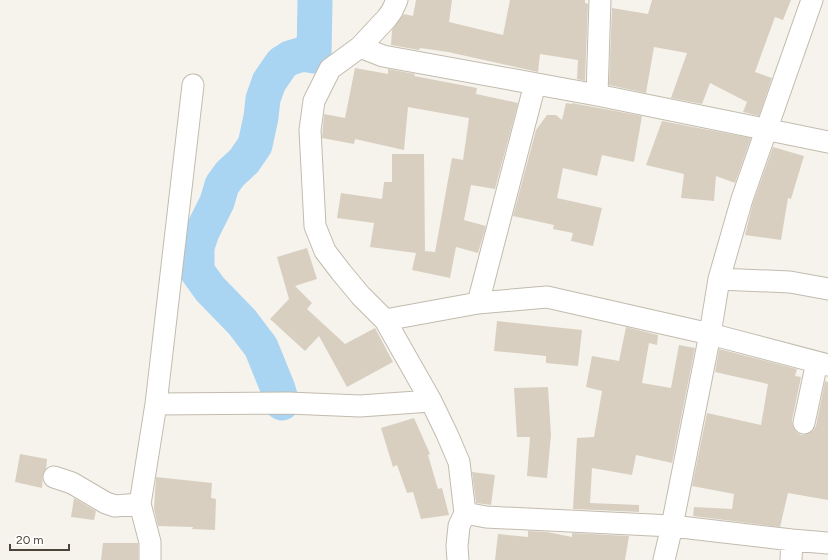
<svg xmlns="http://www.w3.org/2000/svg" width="828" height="560" font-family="Figtree,sans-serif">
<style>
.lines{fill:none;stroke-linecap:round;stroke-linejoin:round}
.river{stroke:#a9d4f2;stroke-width:35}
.building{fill:#d8cfc1}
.minor-casing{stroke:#c2bbae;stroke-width:23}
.minor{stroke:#fff;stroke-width:21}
</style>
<rect width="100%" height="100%" fill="#f6f3ec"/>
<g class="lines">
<path class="river" d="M 282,403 L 278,389 L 261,347 L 242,322 L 210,289 L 197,271 L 197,247 L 202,232 L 217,202 L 222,185 L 230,174 L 244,161 L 255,145 L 261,117 L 263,99 L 269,82 L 282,63 L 290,58 L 303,54 L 314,56 L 315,0"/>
</g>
<path class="building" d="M 416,0 L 452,0 L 449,22 L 503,35 L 510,0 L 585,0 L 585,3 L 588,4 L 585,81 L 577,79 L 578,60 L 540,54 L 538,72 L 448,52 L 420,48 L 419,50 L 391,45 L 392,30 L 404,14 L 413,16 Z
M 652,0 L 791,0 L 783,20 L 775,17 L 755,72 L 772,78 L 759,116 L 743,112 L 747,102 L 710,83 L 702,104 L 671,98 L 687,53 L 654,47 L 646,93 L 609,85 L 612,8 L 648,14 Z
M 355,68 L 388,74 L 388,69 L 415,74 L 414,76 L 477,88 L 476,94 L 518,103 L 495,189 L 471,185 L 464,220 L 486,226 L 478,253 L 456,247 L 450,278 L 412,270 L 416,253 L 370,247 L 374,223 L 337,218 L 341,193 L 382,199 L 384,182 L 392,182 L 392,154 L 424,154 L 425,251 L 435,252 L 452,158 L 463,160 L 469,118 L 408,107 L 404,150 L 355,139 L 354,144 L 322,138 L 324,114 L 345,118 Z
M 566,103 L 572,104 L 572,103 L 642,116 L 634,162 L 602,155 L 597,176 L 563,168 L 557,198 L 602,208 L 593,246 L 571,241 L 573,233 L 553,229 L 554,225 L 513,216 L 536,130 L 547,115 L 556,115 L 562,120 Z
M 662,121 L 751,138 L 735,183 L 716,176 L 714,201 L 681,198 L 684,174 L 646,165 Z
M 773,147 L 804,156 L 791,199 L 788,198 L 781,240 L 745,235 L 753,203 Z
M 307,248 L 317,279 L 295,286 L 312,303 L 307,309 L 345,344 L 375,328 L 393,362 L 347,387 L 319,336 L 305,351 L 270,319 L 289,299 L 277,257 Z
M 497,321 L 582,330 L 578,366 L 546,363 L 546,356 L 494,351 Z
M 626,327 L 658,335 L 657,345 L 649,343 L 642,383 L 671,388 L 679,345 L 695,348 L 672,463 L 636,455 L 632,475 L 592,468 L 590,503 L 639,505 L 639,512 L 573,509 L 577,438 L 594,437 L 602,391 L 586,387 L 592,356 L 619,361 Z
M 719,349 L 797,369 L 795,376 L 801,377 L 792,420 L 793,426 L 796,432 L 801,435 L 808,434 L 813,431 L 816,426 L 825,381 L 828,382 L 828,500 L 788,493 L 780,527 L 693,516 L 694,507 L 732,509 L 734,494 L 692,486 L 707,413 L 761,425 L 768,384 L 715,372 Z
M 548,387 L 551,435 L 547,478 L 527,476 L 530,437 L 517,437 L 514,388 Z
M 414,418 L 430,454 L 428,455 L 438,489 L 442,488 L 449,515 L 421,519 L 413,492 L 407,493 L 397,465 L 393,467 L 381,428 Z
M 20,454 L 47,459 L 46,469 L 43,474 L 42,488 L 15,482 Z
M 472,472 L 495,475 L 491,505 L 476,503 Z
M 156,477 L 212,483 L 211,498 L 216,499 L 215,530 L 192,529 L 193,527 L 158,526 L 154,509 Z
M 74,498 L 96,511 L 94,520 L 71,517 Z
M 528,531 L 547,532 L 572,537 L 572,533 L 629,536 L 625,560 L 495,560 L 498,534 L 528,537 Z
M 103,543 L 138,543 L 138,560 L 101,560 Z"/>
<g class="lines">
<g class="minor-casing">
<path id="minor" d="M 397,0 L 392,11 L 387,18 L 360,47 L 330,69 L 314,101 L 310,130 L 315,226 L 325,251 L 341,272 L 361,296 L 385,320 L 431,401 L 447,434 L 459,462 L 465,513 L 459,526 L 457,546 L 458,560
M 360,47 L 383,56 L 597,95 L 828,142
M 597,95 L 600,0
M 719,279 L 790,282 L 828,289
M 478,303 L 535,84
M 385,320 L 478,303 L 547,297 L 710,334 L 828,365
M 156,404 L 288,403 L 360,406 L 431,401
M 804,423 L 817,362
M 54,477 L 72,483 L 106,503 L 115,506 L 140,504
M 465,513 L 486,517 L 672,526 L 792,540 L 828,543
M 150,560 L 150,542 L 140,504 L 156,404 L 193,85
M 664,560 L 672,526 L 710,334 L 719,279 L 742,199 L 812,0
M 791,560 L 792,540"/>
</g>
<use href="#minor" class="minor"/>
</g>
<path d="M10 544v6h59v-6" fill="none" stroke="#4b4439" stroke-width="2"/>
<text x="16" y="544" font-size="12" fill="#4b4439" stroke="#ffffff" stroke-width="3" paint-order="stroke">20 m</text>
</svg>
